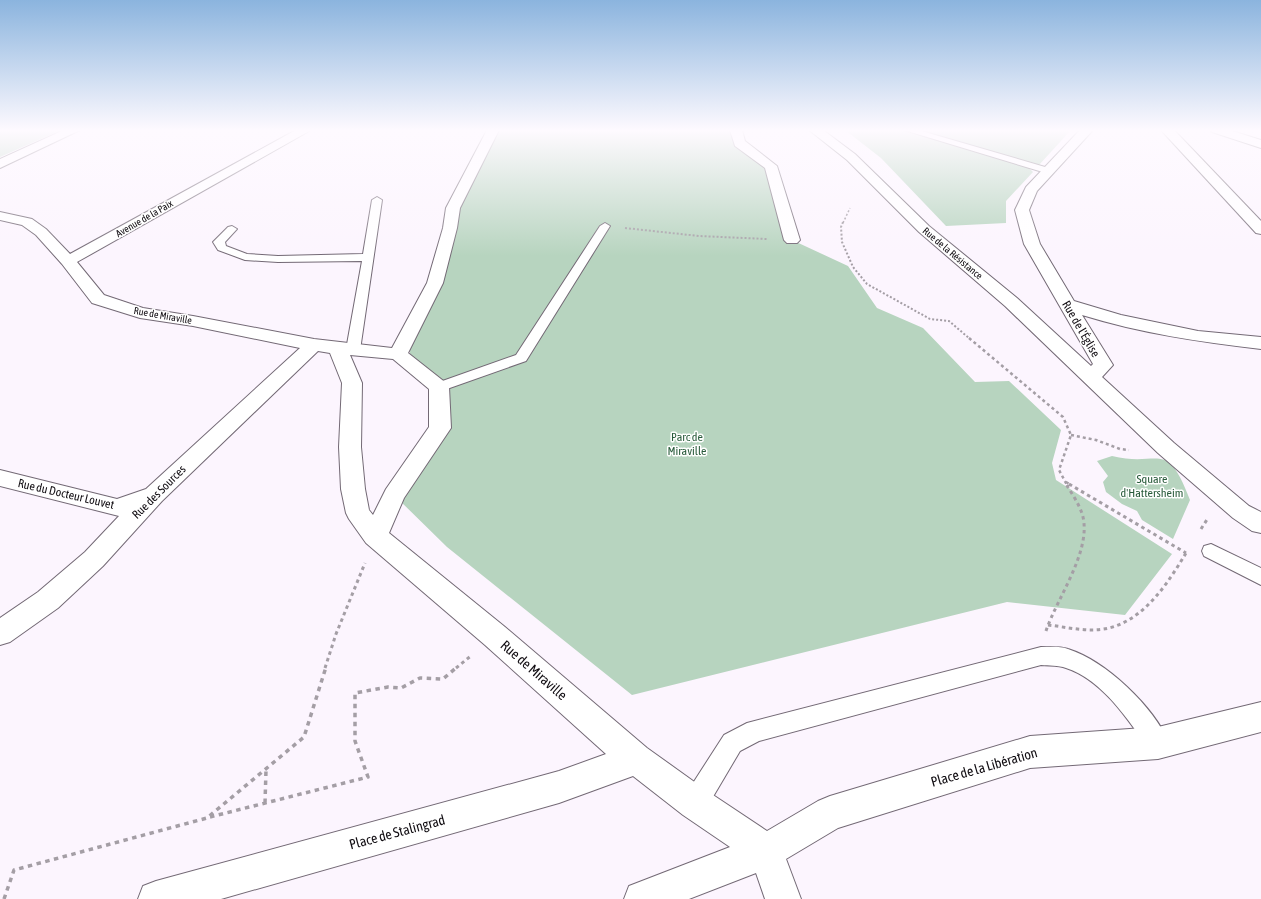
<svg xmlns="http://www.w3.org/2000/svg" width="1261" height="899" font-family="'Asap Condensed',sans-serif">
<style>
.green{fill:#b7d4bf}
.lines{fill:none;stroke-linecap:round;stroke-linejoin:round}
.lane-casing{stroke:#736975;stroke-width:2}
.street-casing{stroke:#736975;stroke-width:2}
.secondary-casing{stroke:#736975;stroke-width:2}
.path-far4{stroke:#a49ea5;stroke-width:1.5;stroke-dasharray:2 2;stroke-linecap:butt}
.path-far3{stroke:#a49ea5;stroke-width:2;stroke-dasharray:2 2;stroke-linecap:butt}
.path-far2{stroke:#a49ea5;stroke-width:2.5;stroke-dasharray:3 3;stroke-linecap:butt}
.path-far1{stroke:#a49ea5;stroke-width:3;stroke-dasharray:3.5 3.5;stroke-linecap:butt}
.path{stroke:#a49ea5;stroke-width:3.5;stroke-dasharray:4.5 4.5;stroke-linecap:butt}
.lane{fill:#fff;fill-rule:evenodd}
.street{fill:#fff;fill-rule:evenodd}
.secondary{fill:#fff;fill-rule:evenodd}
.labels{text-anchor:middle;stroke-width:3;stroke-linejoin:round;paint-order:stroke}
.far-street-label{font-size:10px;fill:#100c11;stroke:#fff}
.street-label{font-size:12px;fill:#100c11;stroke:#fff}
.park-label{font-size:12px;fill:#285a3a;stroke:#fff}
.near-street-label{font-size:14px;fill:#100c11;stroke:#fff}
</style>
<rect width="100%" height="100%" fill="#fcf5fe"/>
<path class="green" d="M 0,130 L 61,130 L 0,157 Z
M 493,130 L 736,130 L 739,143 L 771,166 L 792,240 L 848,266 L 877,308 L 923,328 L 975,382 L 1009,381 L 1061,430 L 1052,463 L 1056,480 L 1172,554 L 1125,615 L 1007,602 L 632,695 L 447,547 L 394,495 L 440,428 L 439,388 L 410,365 L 410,334 L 450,228 Z
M 845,130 L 1071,130 L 1039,165 L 1029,168 L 1033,172 L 1006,201 L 1006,223 L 946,226 L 881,158 Z
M 1112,456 C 1160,468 1166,437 1190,500 L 1173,539 L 1142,520 L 1137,511 L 1122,504 L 1106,492 L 1103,482 L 1108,476 L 1097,461 Z"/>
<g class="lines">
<g class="lane-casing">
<path id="lane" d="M 904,130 L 918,130 L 1052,169 L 1054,171 L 1049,174 L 1046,173 Z
M 377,197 L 382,200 L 360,350 L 358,353 L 348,353 L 346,350 L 362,261 L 278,262 L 245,260 L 218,250 L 213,242 L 228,227 L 232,226 L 237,229 L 225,242 L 226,246 L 247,254 L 278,256 L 363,254 L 372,200 Z
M 605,223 L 610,226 L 526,361 L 444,390 L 434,390 L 432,387 L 434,384 L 516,355 L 600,226 Z
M 1211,544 L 1261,568 L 1261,585 L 1204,556 L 1202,551 L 1204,546 Z
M 1041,647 C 1050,647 1060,646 1068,649 C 1106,661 1154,707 1169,743 L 1166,751 L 1158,754 L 1150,751 C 1129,721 1103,680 1066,668 C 1058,665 1049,666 1041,665 L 759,741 L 740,751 L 704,812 L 695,815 L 686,812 L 683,803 L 686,794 L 724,735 L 747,723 Z"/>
</g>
<g class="street-casing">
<path id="street" d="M 64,130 L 80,130 L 0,168 L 0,159 Z
M 296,130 L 311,130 L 77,262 L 104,295 L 143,308 L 193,316 L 314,339 L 392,348 L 427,283 L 443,228 L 446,208 L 487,130 L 499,130 L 460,208 L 457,228 L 443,283 L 408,353 L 446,383 L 449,387 L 451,428 L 404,498 L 389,533 L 505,627 L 647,748 L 707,791 L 767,831 L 818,801 L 830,796 L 1030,736 L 1158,727 L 1261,702 L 1261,732 L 1158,759 L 1030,768 L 838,828 L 786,859 L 801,899 L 765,899 L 756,873 L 689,899 L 624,899 L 629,886 L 730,847 L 683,815 L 633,776 L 559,803 L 221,899 L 138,899 L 143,886 L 156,881 L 559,771 L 606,754 L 485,645 L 366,543 L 349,519 L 346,513 L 341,489 L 339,447 L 342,383 L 330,353 L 318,351 L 162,501 L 103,566 L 58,608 L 10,642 L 0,645 L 0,618 L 38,592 L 85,552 L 119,516 L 0,486 L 0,470 L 117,499 L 146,489 L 300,348 L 193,326 L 140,318 L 92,303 L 62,264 L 36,235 L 22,225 L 0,220 L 0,212 L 32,219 L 46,229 L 70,254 ZM 350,355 L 393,359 L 429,389 L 429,427 L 386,489 L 373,515 L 369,510 L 365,489 L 361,447 L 362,383 Z
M 730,130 L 742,130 L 745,141 L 777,166 L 800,240 L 797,243 L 787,243 L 784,240 L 765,168 L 735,146 Z
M 809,130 L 823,130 L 855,154 L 929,226 L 1017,298 L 1091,366 L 1093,364 L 1024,244 L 1015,210 L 1026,187 L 1080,130 L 1093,130 L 1037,191 L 1029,210 L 1040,244 L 1074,301 L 1121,315 L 1198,331 L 1261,337 L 1261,349 C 1200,342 1140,333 1082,315 L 1113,365 L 1102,377 L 1174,443 L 1249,506 L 1261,512 L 1261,533 L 1252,531 L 1233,518 L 1158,453 L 1005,306 L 919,232 L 847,160 Z
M 1210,130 L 1229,130 L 1261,140 L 1261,148 L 1212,132 Z"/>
</g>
<g class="secondary-casing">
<path id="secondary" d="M 1161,130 L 1174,130 L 1261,221 L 1261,234 L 1256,233 Z"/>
</g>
<path class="path-far4" d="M 843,223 L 850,208"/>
<path class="path-far3" d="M 843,222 L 841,227 L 842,242 L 853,267 L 867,284 L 930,319 L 949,321 L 970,339
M 625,228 L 699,236 L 767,239"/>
<path class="path-far2" d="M 969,338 L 1063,417 L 1071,435 L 1059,470 L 1067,485
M 1071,435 L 1096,440 L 1120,449 L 1129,450
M 1066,482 L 1071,485"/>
<path class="path-far1" d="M 1069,484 L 1186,553
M 1201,529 L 1208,518
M 1048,625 C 1067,627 1089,633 1109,628 C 1145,619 1168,583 1186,553
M 1046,631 C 1057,598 1091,552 1083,517 C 1080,505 1072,494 1066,484
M 325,668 L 336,634 L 365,563
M 456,668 L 472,655"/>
<path class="path" d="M 265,803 L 266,770
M 210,817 L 368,777 L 355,741 L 355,693 L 388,687 L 401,688 L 420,678 L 443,679 L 457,667
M 4,899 L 14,870 L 207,818 L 304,737 L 326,667"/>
<use href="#lane" class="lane"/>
<use href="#street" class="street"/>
<use href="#secondary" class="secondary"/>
</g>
<linearGradient id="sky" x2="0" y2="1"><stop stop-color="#8bb4de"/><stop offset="0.51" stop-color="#fefaff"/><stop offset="1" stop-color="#fefaff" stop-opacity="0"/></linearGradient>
<rect width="1261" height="256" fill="url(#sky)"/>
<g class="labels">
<g class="far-street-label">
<text transform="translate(144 218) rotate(-30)" y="4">Avenue de la Paix</text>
<text transform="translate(953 253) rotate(40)" y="4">Rue de la Résistance</text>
<text transform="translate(163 315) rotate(10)" y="4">Rue de Miraville</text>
</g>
<g class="street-label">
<text transform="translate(1081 329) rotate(60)" y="4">Rue de l'Église</text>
<text transform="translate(159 492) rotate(-45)" y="4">Rue des Sources</text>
<text transform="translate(66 494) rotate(13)" y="4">Rue du Docteur Louvet</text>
</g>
<g class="park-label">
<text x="687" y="441">Parc de<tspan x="687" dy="14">Miraville</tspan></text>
<text x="1152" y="483">Square<tspan x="1152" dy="14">d'Hattersheim</tspan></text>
</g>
<g class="near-street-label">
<text transform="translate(534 670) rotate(41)" y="5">Rue de Miraville</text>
<text transform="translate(984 767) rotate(-16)" y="5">Place de la Libération</text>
<text transform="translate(397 832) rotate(-15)" y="5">Place de Stalingrad</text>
</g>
</g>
</svg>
